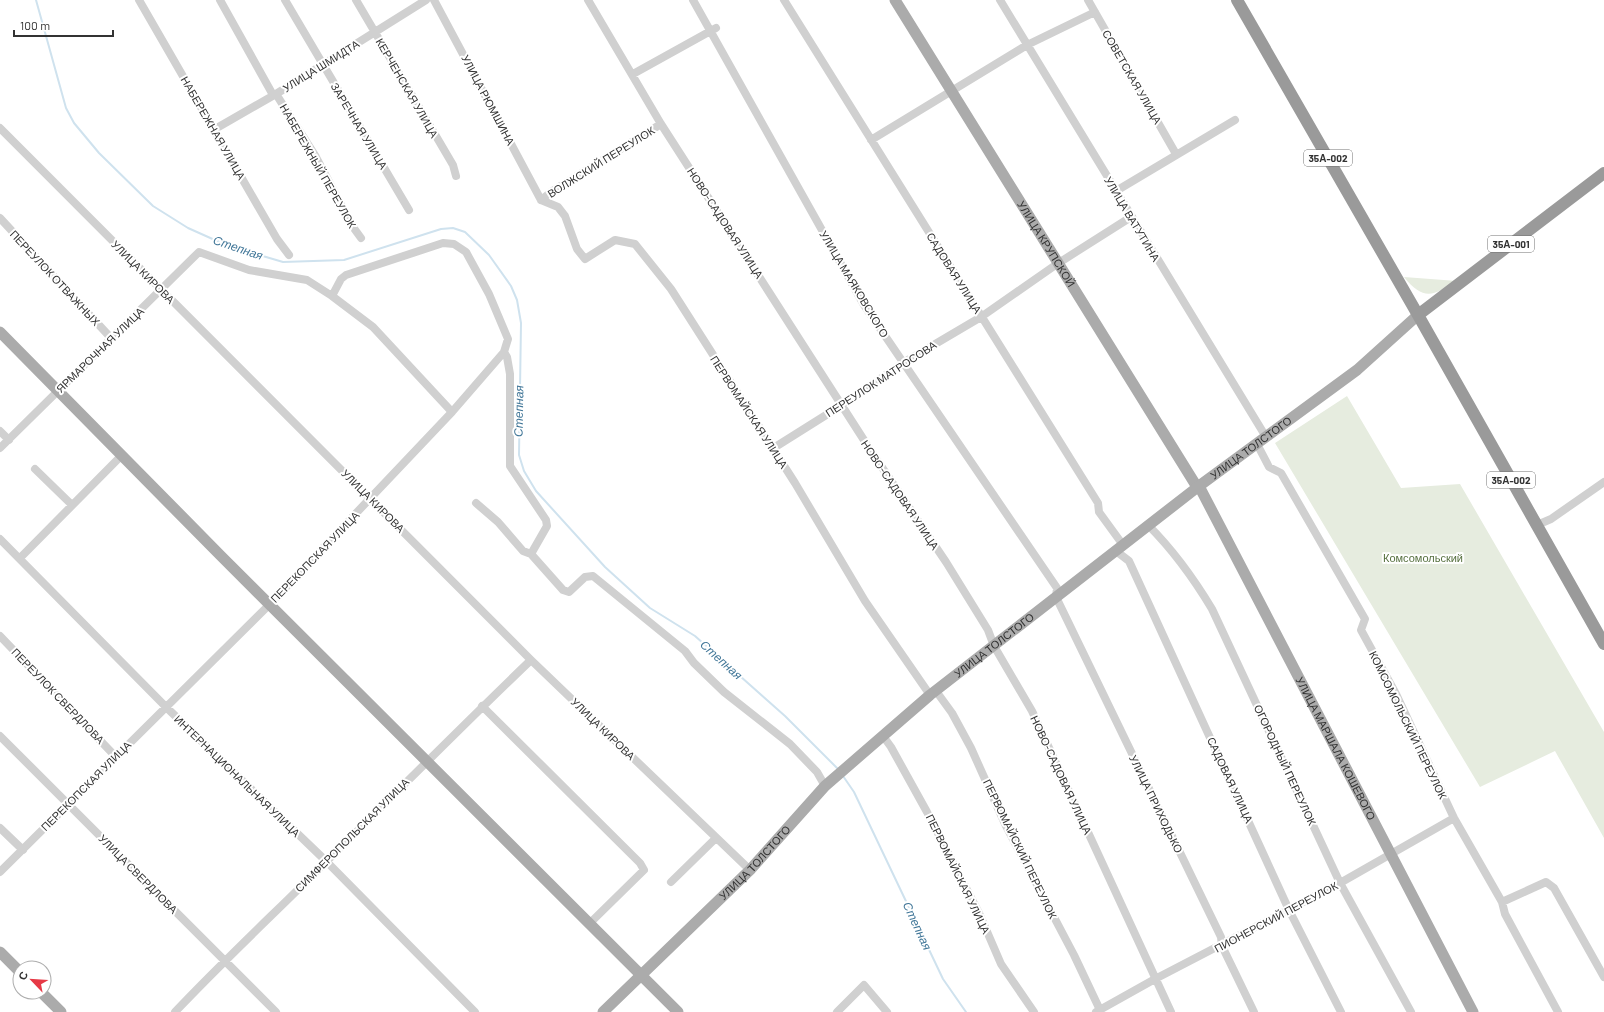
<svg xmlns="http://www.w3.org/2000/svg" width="1604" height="1012" font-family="Barlow,sans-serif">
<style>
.green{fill:#e6ecdf}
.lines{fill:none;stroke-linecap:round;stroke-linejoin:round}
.stream{stroke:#cfe2ee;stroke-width:2}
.minor{stroke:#d0d0d0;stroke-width:8}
.major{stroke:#ababab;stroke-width:11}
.highway{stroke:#9a9a9a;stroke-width:12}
.labels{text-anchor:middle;stroke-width:4;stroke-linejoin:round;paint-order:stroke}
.shield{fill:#fff;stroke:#707070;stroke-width:1}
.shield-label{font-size:10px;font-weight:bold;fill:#333}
.street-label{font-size:11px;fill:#333;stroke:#fff}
.park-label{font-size:11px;fill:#56703f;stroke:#fff}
.water-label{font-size:12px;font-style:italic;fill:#3f7597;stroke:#fff}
</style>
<rect width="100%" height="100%" fill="#fff"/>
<path class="green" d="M 1404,277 L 1457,281 C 1434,295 1424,302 1404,277 Z
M 1347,396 L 1401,488 L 1460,484 L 1604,732 L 1604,838 L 1555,751 L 1480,787 L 1275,443 Z"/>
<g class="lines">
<path class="stream" d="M 36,0 L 66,108 L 74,123 L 99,153 L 153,206 L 188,228 L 226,245 L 283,262 L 344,260 L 441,229 L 453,228 L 465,232 L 489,255 L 511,286 L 517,300 L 521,323 L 519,455 L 524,471 L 536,491 L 605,567 L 650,608 L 695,636 L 785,716 L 838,769
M 843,776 L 854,792 L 943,979 L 966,1012"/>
<path class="minor" d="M 139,0 L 277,239 L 289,255
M 220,0 L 273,95
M 285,0 L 409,210
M 356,0 L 453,165 L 456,176
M 434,0 L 541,200
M 588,0 L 661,124 L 871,451 L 946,562 L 988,630 L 994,646 L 1032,711 L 1171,1012
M 693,0 L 864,305 L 1057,588 L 1056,597 L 1221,937 L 1222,946 L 1254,1012
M 784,0 L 1098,503 L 1099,512 L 1123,545
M 1000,0 L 1266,437
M 1088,0 L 1176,154
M 633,74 L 716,28
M 276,94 L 316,157 L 353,227 L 361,238
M 0,128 L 531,660 L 750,870
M 215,129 L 276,94 L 426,0
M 871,140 L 1027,45 L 1095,12
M 1116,191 L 1235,120
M 541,200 L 558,207 L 565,216 L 577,249 L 585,259 L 615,240 L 635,244 L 671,289 L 795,483 L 865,601 L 930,695
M 541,200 L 551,192 L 661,124
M 0,218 L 111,338
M 504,352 L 507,357 L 510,374 L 510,466 L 546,520 L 547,526 L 531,554 L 563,590 L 569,592 L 585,577 L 593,576 L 685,651 L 694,663 L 724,692 L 790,744 L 817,772 L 825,786
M 0,431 L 9,440
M 1257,444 L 1269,467 L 1281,473 L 1365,619 L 1361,630 L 1396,694 L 1454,818 L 1502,902 L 1505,914 L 1558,1012
M 0,448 L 199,252 L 249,270 L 307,280 L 332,296 L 373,327 L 452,412
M 772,449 L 842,405 L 903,363 L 981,317 L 1057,264 L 1131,217
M 35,469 L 72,505
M 476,503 L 498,522 L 523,551 L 531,554
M 1148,525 C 1173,550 1194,579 1212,609 L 1340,883 L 1411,1012
M 1537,525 L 1551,519 L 1604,482
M 0,539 L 166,707 L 327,862 L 475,1012
M 1116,551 L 1129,561 L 1289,910 L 1341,1012
M 20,558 L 122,455
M 0,636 L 116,757
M 936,691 L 952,713 L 971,748 L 1006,826 L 1074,955 L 1100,1010
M 482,706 L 640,863 L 644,870 L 589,924
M 0,736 L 276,1012
M 883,736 L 891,747 L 927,812 L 979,913 L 1001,964 L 1034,1012
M 0,828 L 23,850
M 0,872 L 270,604 L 452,412 L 504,352 L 508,339 L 489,294 L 466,252 L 454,244 L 443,243 L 346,275 L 341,279 L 332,296
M 671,882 L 716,838
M 1502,902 L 1546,882 L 1554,888 L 1604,977
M 175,1012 C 224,960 276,912 327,861 C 395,794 462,726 531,660
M 837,1012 L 864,985 L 887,1012
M 1096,1012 L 1155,979 L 1340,883 L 1454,818"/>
<g class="major">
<path id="s1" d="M 895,0 L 1197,487"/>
<path d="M 0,332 L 221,556 L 678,1012"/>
<path id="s2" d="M 1199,486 L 1473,1012"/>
<path d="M 0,952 L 20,972"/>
<path d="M 41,992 L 61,1012"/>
<path id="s3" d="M 603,1012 L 750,870 L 825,786 L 930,695 L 1199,486 L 1357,370 L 1418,315"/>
</g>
<path class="highway" d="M 1237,0 L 1418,315 L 1604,644
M 1418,315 L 1604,173"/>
</g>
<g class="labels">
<g class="shield">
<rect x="1304" y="150" width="48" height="16" rx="3"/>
<rect x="1488" y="236" width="46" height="16" rx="3"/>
<rect x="1487" y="472" width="48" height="16" rx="3"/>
</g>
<g class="shield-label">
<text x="1328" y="162">35А-002</text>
<text x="1511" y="248">35А-001</text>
<text x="1511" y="484">35А-002</text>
</g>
<g class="street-label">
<text transform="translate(321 66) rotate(-32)" y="4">УЛИЦА ШМИДТА</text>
<text transform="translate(1132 77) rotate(60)" y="4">СОВЕТСКАЯ УЛИЦА</text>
<text transform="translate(407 88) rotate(60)" y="4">КЕРЧЕНСКАЯ УЛИЦА</text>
<text transform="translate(488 100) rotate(62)" y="4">УЛИЦА РЮМШИНА</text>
<text transform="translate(359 126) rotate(59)" y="4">ЗАРЕЧНАЯ УЛИЦА</text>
<text transform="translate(213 128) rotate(60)" y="4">НАБЕРЕЖНАЯ УЛИЦА</text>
<text transform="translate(601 162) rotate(-32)" y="4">ВОЛЖСКИЙ ПЕРЕУЛОК</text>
<text transform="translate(318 166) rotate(60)" y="4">НАБЕРЕЖНЫЙ ПЕРЕУЛОК</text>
<text transform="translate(1132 219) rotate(59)" y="4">УЛИЦА ВАТУТИНА</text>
<text transform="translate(725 223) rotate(57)" y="4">НОВО-САДОВАЯ УЛИЦА</text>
<text dy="4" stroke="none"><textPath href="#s1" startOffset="287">УЛИЦА КРУПСКОЙ</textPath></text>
<text transform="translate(143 272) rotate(45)" y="4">УЛИЦА КИРОВА</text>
<text transform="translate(954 273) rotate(58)" y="4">САДОВАЯ УЛИЦА</text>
<text transform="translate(55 278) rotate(47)" y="4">ПЕРЕУЛОК ОТВАЖНЫХ</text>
<text transform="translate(854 284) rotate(59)" y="4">УЛИЦА МАЯКОВСКОГО</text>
<text transform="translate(100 350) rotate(-44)" y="4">ЯРМАРОЧНАЯ УЛИЦА</text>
<text transform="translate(881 379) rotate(-33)" y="4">ПЕРЕУЛОК МАТРОСОВА</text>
<text transform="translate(749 412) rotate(57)" y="4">ПЕРВОМАЙСКАЯ УЛИЦА</text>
<text dy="4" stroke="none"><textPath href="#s3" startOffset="861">УЛИЦА ТОЛСТОГО</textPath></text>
<text transform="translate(900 495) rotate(56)" y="4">НОВО-САДОВАЯ УЛИЦА</text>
<text transform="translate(373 501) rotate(45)" y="4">УЛИЦА КИРОВА</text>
<text transform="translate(315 557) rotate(-46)" y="4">ПЕРЕКОПСКАЯ УЛИЦА</text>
<text dy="4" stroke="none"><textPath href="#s3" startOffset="537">УЛИЦА ТОЛСТОГО</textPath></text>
<text transform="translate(58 696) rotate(46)" y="4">ПЕРЕУЛОК СВЕРДЛОВА</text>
<text transform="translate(1408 725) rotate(64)" y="4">КОМСОМОЛЬСКИЙ ПЕРЕУЛОК</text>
<text transform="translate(603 729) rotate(44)" y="4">УЛИЦА КИРОВА</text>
<text dy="4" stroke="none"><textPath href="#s2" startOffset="296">УЛИЦА МАРШАЛА КОШЕВОГО</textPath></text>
<text transform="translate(1285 765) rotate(65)" y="4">ОГОРОДНЫЙ ПЕРЕУЛОК</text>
<text transform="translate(1061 775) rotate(65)" y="4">НОВО-САДОВАЯ УЛИЦА</text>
<text transform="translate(237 776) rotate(44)" y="4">ИНТЕРНАЦИОНАЛЬНАЯ УЛИЦА</text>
<text transform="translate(1230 780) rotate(65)" y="4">САДОВАЯ УЛИЦА</text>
<text transform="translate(86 786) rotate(-45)" y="4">ПЕРЕКОПСКАЯ УЛИЦА</text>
<text transform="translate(1156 804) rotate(64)" y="4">УЛИЦА ПРИХОДЬКО</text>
<text transform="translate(352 835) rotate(-45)" y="4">СИМФЕРОПОЛЬСКАЯ УЛИЦА</text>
<text transform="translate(1020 849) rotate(64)" y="4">ПЕРВОМАЙСКИЙ ПЕРЕУЛОК</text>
<text dy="4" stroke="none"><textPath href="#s3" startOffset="213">УЛИЦА ТОЛСТОГО</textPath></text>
<text transform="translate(138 874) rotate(45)" y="4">УЛИЦА СВЕРДЛОВА</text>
<text transform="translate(958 874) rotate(64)" y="4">ПЕРВОМАЙСКАЯ УЛИЦА</text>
<text transform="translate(1276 917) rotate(-28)" y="4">ПИОНЕРСКИЙ ПЕРЕУЛОК</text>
</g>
<g class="park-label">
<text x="1423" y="562">Комсомольский</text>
</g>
<g class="water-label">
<text transform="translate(238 248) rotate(19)" y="4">Степная</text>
<text transform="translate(519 411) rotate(-89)" y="4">Степная</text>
<text transform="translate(721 660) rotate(42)" y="4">Степная</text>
<text transform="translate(917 926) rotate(65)" y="4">Степная</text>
</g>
</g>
<g transform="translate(32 980) rotate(295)"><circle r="19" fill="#ffffff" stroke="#adadad"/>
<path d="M0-3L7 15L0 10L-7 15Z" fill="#e63946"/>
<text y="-6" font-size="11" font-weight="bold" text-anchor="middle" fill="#333333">С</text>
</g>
<path d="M14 30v6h99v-6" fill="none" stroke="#333333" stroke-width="2"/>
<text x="20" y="30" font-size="12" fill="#333333" stroke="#ffffff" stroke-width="3" paint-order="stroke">100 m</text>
</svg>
